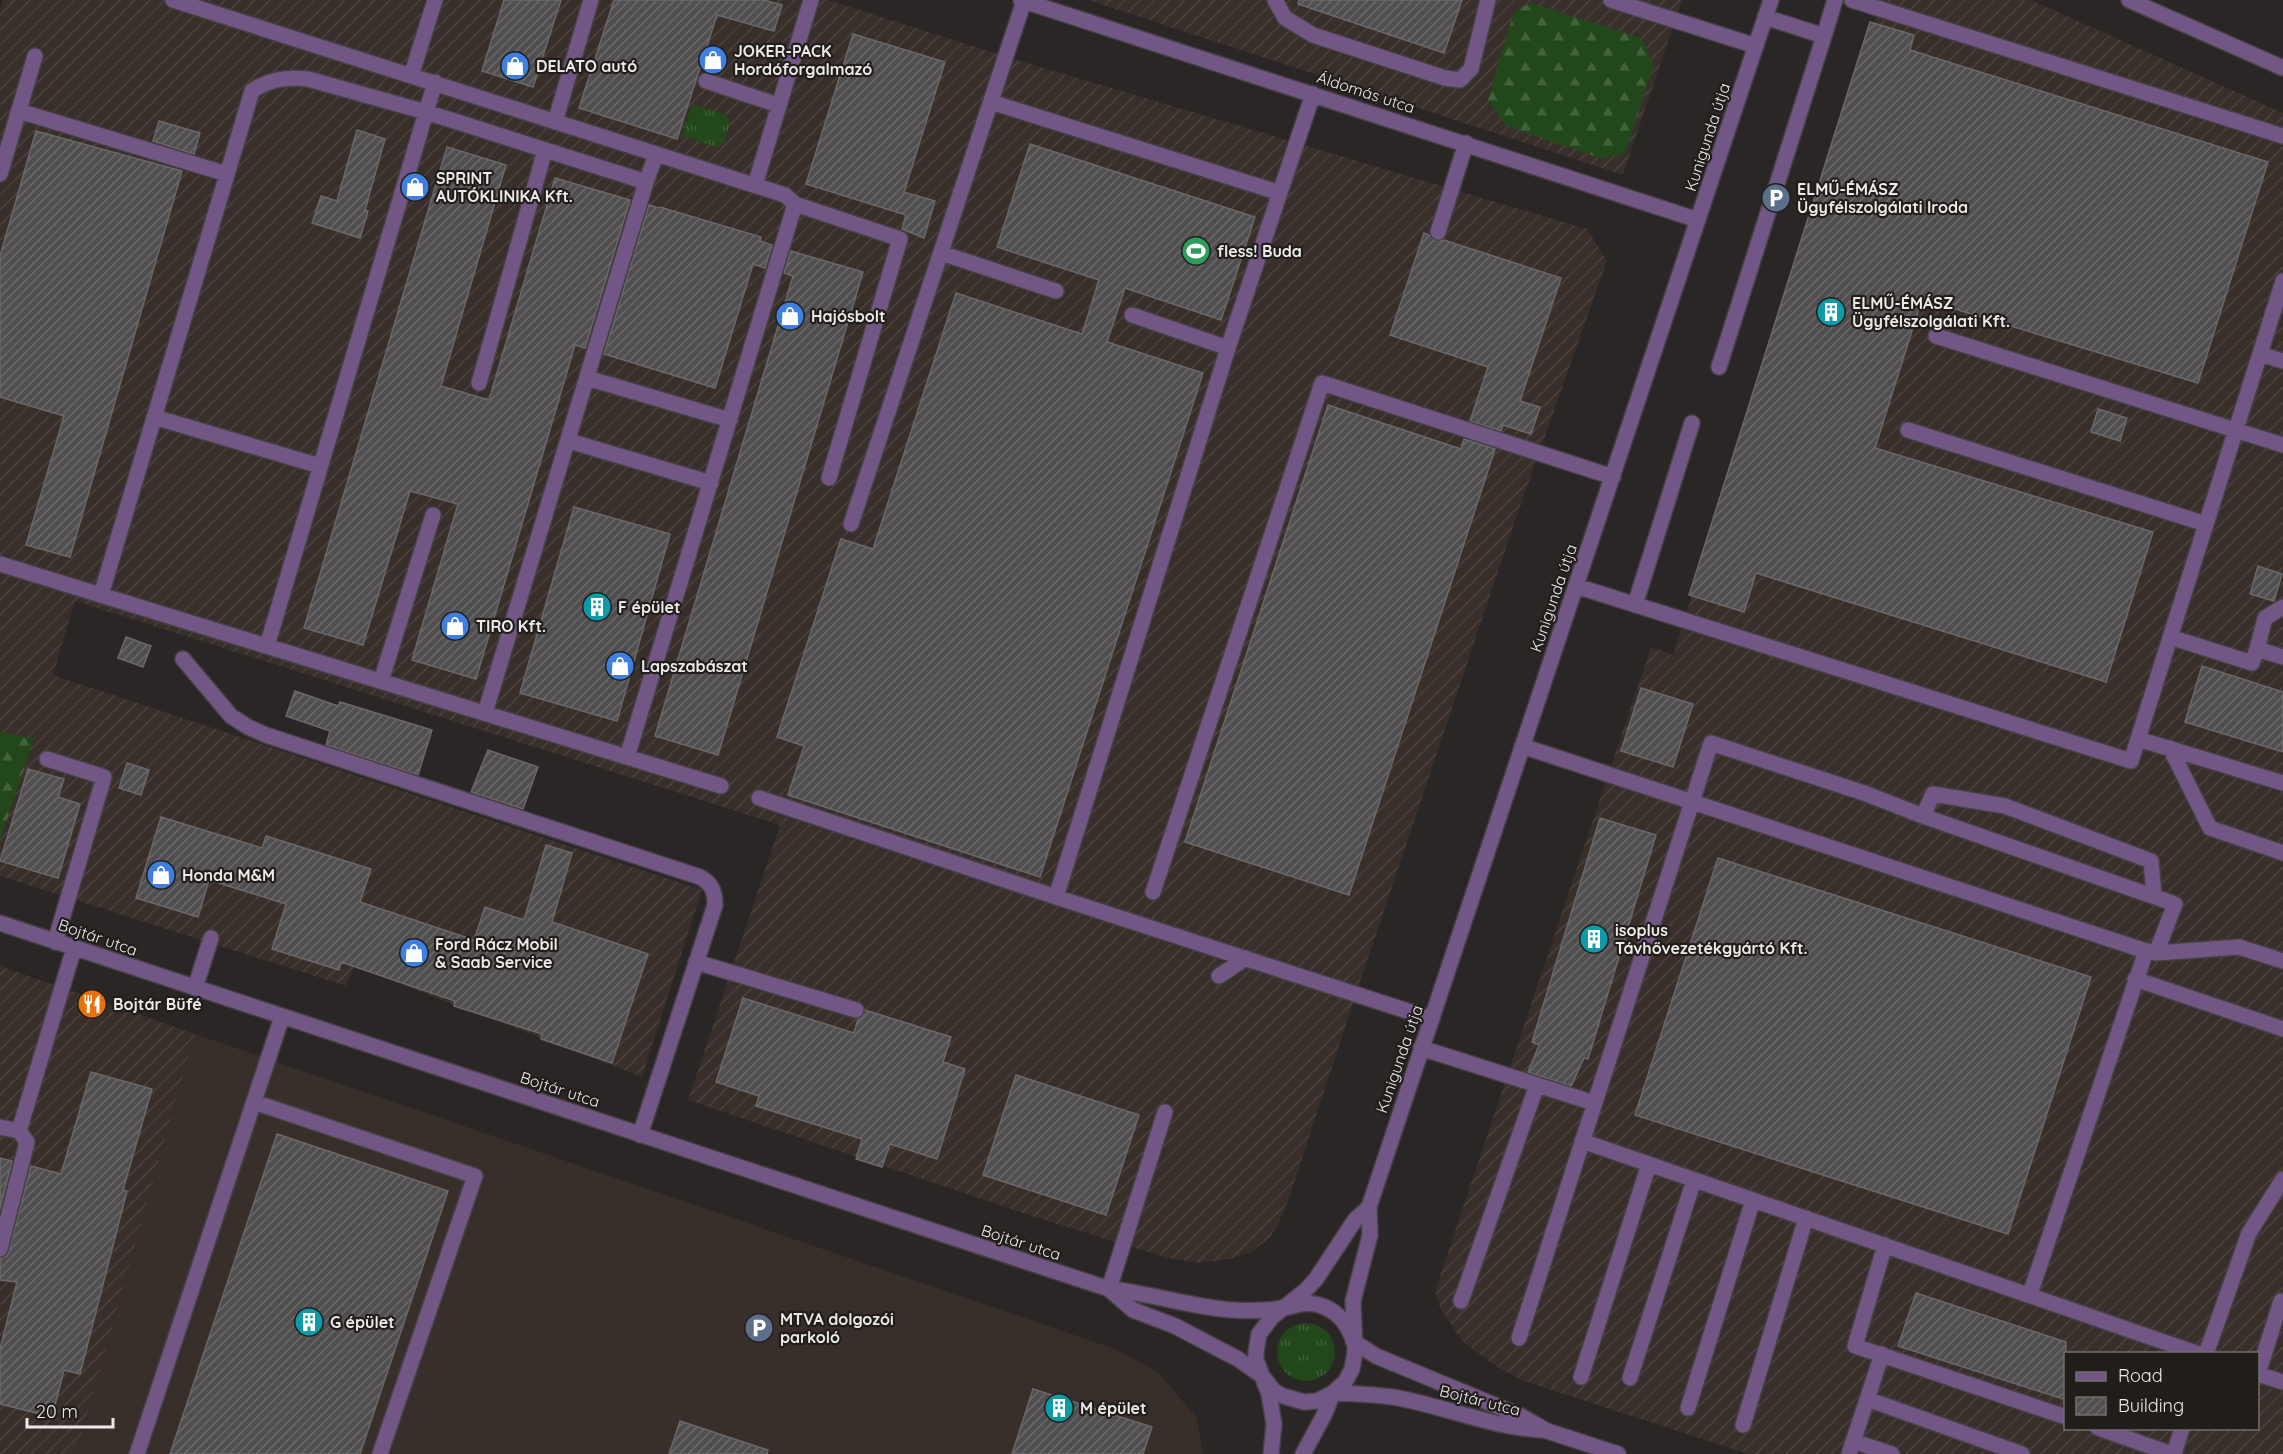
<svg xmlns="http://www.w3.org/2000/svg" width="2283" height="1454" font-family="Quicksand,sans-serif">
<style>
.built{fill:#382e2a}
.industrial{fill:url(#industrial-furrows);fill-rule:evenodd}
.grass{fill:url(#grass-tufts)}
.forest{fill:url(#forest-firs)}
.building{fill:url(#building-hatch);stroke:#6b686a;stroke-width:1.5}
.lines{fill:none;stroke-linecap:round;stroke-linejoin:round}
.minor-casing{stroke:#454140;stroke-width:18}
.minor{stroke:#715686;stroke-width:15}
.labels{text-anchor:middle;stroke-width:4.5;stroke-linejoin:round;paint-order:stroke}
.poi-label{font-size:16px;font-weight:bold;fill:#eceae9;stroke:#201d1b;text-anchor:start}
.street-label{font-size:16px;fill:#eceae9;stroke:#201d1b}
</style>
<defs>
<pattern id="industrial-furrows" width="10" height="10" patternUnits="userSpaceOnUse" patternTransform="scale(1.5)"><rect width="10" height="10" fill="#382e2a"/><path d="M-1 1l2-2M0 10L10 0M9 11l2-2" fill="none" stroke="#4b423f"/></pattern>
<pattern id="grass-tufts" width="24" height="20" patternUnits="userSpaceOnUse" patternTransform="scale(1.5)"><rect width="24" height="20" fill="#21471b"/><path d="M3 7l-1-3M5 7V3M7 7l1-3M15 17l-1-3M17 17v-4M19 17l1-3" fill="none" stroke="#41623c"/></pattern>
<pattern id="forest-firs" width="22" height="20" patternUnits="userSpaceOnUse" patternTransform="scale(1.5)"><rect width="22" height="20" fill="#21471b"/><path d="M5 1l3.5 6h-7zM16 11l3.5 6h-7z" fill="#41623c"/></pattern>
<pattern id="building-hatch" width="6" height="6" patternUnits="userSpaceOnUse" patternTransform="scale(1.5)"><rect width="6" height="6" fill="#514e50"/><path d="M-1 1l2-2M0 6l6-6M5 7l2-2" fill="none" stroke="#6a6869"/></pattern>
</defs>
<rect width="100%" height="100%" fill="#2a2625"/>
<path class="built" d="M 195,1034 L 1115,1349 L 1158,1372 L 1197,1418 L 1203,1454 L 76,1454 Z"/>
<path class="industrial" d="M 3,0 L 828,0 L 1007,57 L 1587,229 L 1607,261 L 1516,518 L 1356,994 L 1289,1198 L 1278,1225 L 1269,1238 L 1251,1252 L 1230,1259 L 1199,1263 L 1168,1258 L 1035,1217 L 688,1100 L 780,825 L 75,601 L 53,675 L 702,890 L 642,1077 L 354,966 L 346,986 L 0,876 L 0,11 Z
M 1088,0 L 1682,0 L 1623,175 Z
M 1882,0 L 2031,0 L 2283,113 L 2283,1454 L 1748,1454 L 1521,1380 L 1494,1365 L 1463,1342 L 1441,1310 L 1435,1291 L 1651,647 L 1673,655 ZM 2066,1354 L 2258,1354 L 2258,1428 L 2066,1428 Z
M 0,966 L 195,1034 L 76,1454 L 0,1454 Z"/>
<path class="grass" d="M 692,104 L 726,115 L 730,122 L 724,143 L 717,147 L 682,136 Z
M1277 1352a29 29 0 1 1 58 0a29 29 0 1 1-58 0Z"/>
<path class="forest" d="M 1530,3 L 1641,38 L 1654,65 L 1627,148 L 1621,155 L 1600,158 L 1506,126 L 1488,99 L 1514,12 Z
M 0,731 L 34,739 L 0,840 Z"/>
<path class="building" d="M 504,0 L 561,0 L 533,87 L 482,71 Z
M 614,0 L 764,0 L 782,5 L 774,31 L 717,15 L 677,139 L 579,108 Z
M 1299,0 L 1462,0 L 1444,53 L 1298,4 Z
M 1870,22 L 1914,35 L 1910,50 L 2268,162 L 2198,383 L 1922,299 L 1875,448 L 2153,532 L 2106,682 L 1756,573 L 1744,612 L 1689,595 Z
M 853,34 L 945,62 L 904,192 L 935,201 L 924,238 L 902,229 L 906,215 L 806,184 Z
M 159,121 L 200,133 L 194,154 L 153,141 Z
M 357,130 L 385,139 L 365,210 L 368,211 L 360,238 L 312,223 L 321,196 L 337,201 Z
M 36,131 L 182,171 L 70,557 L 26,545 L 64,416 L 0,397 L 0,256 Z
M 1030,144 L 1255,217 L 1221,320 L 1125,288 L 1107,342 L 1203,373 L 1040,877 L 788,795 L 804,746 L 777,737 L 841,539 L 873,549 L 956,293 L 1082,334 L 1099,280 L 997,247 Z
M 447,147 L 506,165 L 441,386 L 489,400 L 555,178 L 630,200 L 585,348 L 575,345 L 476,679 L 412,660 L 458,504 L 410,491 L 363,645 L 304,628 Z
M 649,205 L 659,208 L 660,207 L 761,237 L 760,241 L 772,245 L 765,268 L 753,264 L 715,388 L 604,354 Z
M 1424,233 L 1429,235 L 1435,241 L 1444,240 L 1561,278 L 1520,401 L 1540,407 L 1531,434 L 1503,425 L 1501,431 L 1470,421 L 1488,367 L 1390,335 Z
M 791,251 L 863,272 L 718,755 L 655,736 L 793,276 L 784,273 Z
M 1328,405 L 1461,449 L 1464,439 L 1495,449 L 1349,895 L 1185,842 Z
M 2098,409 L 2127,418 L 2120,441 L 2091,432 Z
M 574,507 L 670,534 L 617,721 L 520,693 Z
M 2258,566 L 2282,574 L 2274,601 L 2250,594 Z
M 126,637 L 151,646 L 143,667 L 118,658 Z
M 2202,666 L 2283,692 L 2283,752 L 2185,722 Z
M 1641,688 L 1693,704 L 1673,767 L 1621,751 Z
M 295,691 L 338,706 L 340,702 L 432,730 L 418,775 L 326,745 L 330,731 L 286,716 Z
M 488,750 L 538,767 L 523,809 L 471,792 Z
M 127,763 L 149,770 L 141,795 L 119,788 Z
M 28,769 L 64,779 L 58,797 L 80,804 L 58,878 L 0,861 Z
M 161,817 L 262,848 L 266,836 L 371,869 L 360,902 L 474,940 L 485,907 L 524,920 L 546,845 L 572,853 L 552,922 L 648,954 L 612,1063 L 541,1039 L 542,1034 L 454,1006 L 455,1001 L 341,962 L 339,970 L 272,949 L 286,904 L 209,880 L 198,917 L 136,898 Z
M 1600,818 L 1656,835 L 1588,1059 L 1584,1058 L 1571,1086 L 1528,1072 L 1539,1045 L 1532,1042 Z
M 1718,858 L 2091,977 L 2008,1234 L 1635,1115 Z
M 743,998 L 854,1033 L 858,1019 L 863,1017 L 865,1010 L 951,1037 L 943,1062 L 965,1069 L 937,1159 L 890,1144 L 882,1167 L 856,1159 L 862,1139 L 756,1106 L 759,1096 L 716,1082 Z
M 91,1072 L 152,1089 L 123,1190 L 127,1191 L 80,1374 L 64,1370 L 52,1417 L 0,1404 L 0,1349 L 17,1282 L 0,1280 L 0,1258 L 7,1256 L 9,1251 L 31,1166 L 61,1174 Z
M 1016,1075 L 1139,1115 L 1106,1215 L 983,1175 Z
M 277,1134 L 448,1191 L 360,1454 L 170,1454 Z
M 0,1158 L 12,1161 L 0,1209 Z
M 1916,1293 L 2066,1342 L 2066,1400 L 1898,1346 Z
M 1033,1389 L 1152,1427 L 1143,1454 L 1012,1454 Z
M 680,1421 L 768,1450 L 767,1454 L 669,1454 Z"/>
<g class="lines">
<g class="minor-casing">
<path id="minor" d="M 173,0 L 785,195 L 795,204 L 627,757
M 1021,0 L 1698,220
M 1275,0 L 1285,18 L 1313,35 L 1445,78 L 1460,80 L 1471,69 L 1488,0
M 1611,0 L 1756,46
M 1852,0 L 2283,136
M 2129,0 L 2283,68
M 1824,36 L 1835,0
M 411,76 L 435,0
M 706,81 L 778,105
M 991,102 L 1280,193
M 19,111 L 227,174
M 555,122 L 591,0
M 0,174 L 35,56
M 755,185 L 811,0
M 795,204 L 900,239 L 829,478
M 1438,232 L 1466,143
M 941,253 L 1056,291
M 1132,315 L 1228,348
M 1936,336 L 2283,445
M 2260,354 L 2283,361
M 1719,367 L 1824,36 L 1765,17
M 587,378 L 730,420
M 479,383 L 545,150
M 154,417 L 320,466
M 1908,430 L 2206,524
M 569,441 L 711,483
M 851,524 L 1024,1
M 0,564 L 721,786
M 1576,586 L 2131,761 L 2283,281
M 101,595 L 252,91 C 269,79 287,77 308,79 L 426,112 L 646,182
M 1635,605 L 1692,423
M 2170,637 L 2252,663 L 2257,649 L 2283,657
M 267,646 L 435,82
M 2257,649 L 2265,618 L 2283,607
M 183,659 L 231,716 L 248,727 L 266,735 L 700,877 C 712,884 715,891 715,905 L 640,1135
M 381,681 L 433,515
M 485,713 L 646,182 L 656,155
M 2138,739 L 2283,783
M 1522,746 L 2146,951 L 2030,1294
M 2170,748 L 2210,828 L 2283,853
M 47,759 L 104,777 L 55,942
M 759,798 L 1056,897 L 1432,1019
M 1153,892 L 1322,383 L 1613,477
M 2154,896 L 2151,861 L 2005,806 L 1933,794 L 1923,816 L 2175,904 L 2156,953
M 1056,897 L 1228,348 L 1313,94
M 0,923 L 1109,1289 C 1150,1293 1190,1307 1232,1310 C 1248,1311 1266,1311 1283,1308 C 1296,1306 1305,1301 1319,1305 C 1334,1309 1346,1321 1351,1335
M 2148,951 L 2156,953 L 2239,947 L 2283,961
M 696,962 L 856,1010
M 1219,976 L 1246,958
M 2135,979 L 2283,1029
M 195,988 L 211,938
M 1421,1048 L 1594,1103
M 254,1102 L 475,1176 L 380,1454
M 0,1127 L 19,1131 L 27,1142 L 0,1249
M 19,1131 L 74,948
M 1582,1141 L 2199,1354
M 1885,1245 L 1855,1346 L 2066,1417
M 1109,1289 L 1133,1310 L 1175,1326 L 1238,1359 L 1262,1376 L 1274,1391 L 1283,1396 L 1304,1402 L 1317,1401 L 1333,1393
M 1109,1289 L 1165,1112
M 1461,1301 L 1537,1085
M 1519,1338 L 1711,743 L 1864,793 L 1923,816
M 1353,1341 L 1376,1356 L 1521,1416 L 1547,1431 L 1618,1454
M 2206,1354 L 2249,1233 L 2283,1179
M 2258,1374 L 2281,1301 L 2283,1302
M 2258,1374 L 2283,1382
M 1581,1377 L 1649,1164
M 1630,1378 L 1694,1180
M 1333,1393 C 1355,1394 1376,1394 1398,1398 C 1446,1407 1492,1427 1541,1430
M 1867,1399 L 2022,1454
M 1688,1408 L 1753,1200
M 1743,1425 L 1806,1218
M 2098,1428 L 2172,1454
M 1853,1441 L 1892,1454
M 137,1454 L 282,1017
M 1271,1454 L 1274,1424 L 1269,1394 L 1256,1360 L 1256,1352 L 1259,1334 L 1272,1317 L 1305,1291 L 1316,1279 L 1355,1220 L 1369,1207
M 1303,1454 L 1324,1415 L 1333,1393 L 1345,1382 L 1352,1369 L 1355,1352 L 1353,1301 L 1370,1235 L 1369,1207 L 1771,0
M 1849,1454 L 1882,1354
M 2174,1454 L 2182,1428"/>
</g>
<use href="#minor" class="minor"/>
</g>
<defs>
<g id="shop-disc" transform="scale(1.5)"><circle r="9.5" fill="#3f7fe0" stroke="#201d1b"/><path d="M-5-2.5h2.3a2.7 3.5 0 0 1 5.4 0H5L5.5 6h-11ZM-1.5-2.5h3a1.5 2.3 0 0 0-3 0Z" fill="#fff"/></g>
<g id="parking-disc" transform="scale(1.5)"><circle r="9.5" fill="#5c6f8a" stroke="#201d1b"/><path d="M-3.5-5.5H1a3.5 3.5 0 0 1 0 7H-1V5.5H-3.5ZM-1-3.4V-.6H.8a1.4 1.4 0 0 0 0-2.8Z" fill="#fff"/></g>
<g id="stadium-disc" transform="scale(1.5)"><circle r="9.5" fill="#2e9e5b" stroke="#201d1b"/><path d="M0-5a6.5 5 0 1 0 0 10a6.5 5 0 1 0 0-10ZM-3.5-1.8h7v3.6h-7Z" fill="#fff"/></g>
<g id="building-disc" transform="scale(1.5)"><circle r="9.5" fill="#0f9aa8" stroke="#201d1b"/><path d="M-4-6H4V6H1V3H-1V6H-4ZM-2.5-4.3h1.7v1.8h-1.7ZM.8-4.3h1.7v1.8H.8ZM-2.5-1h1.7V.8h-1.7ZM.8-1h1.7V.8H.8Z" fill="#fff"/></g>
<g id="restaurant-disc" transform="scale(1.5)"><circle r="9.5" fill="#e8710a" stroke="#201d1b"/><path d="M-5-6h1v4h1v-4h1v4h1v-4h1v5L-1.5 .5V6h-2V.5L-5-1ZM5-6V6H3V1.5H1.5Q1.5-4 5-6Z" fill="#fff"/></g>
</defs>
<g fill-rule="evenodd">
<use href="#shop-disc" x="713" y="60"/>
<use href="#shop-disc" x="515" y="66"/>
<use href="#shop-disc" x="415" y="187"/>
<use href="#parking-disc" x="1776" y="198"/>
<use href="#stadium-disc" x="1196" y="251"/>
<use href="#building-disc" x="1831" y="312"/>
<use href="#shop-disc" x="790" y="316"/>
<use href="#building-disc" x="597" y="607"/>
<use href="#shop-disc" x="455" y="626"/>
<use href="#shop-disc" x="620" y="666"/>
<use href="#shop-disc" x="161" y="875"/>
<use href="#building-disc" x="1594" y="939"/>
<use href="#shop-disc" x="414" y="953"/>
<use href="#restaurant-disc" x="92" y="1004"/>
<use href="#building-disc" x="309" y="1322"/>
<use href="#parking-disc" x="759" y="1328"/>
<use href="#building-disc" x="1059" y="1408"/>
</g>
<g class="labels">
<g class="poi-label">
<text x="734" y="57">JOKER-PACK<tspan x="734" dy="18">Hordóforgalmazó</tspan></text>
<text x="536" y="72">DELATO autó</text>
<text x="436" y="184">SPRINT<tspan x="436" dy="18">AUTÓKLINIKA Kft.</tspan></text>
<text x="1797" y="195">ELMŰ-ÉMÁSZ<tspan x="1797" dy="18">Ügyfélszolgálati Iroda</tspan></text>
<text x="1217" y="257">fless! Buda</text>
<text x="1852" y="309">ELMŰ-ÉMÁSZ<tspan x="1852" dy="18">Ügyfélszolgálati Kft.</tspan></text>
<text x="811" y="322">Hajósbolt</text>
<text x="618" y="613">F épület</text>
<text x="476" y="632">TIRO Kft.</text>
<text x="641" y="672">Lapszabászat</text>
<text x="182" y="881">Honda M&amp;M</text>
<text x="1615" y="936">isoplus<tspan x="1615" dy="18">Távhővezetékgyártó Kft.</tspan></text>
<text x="435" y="950">Ford Rácz Mobil<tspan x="435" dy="18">&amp; Saab Service</tspan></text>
<text x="113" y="1010">Bojtár Büfé</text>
<text x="780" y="1325">MTVA dolgozói<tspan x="780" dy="18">parkoló</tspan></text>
<text x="330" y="1328">G épület</text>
<text x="1080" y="1414">M épület</text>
</g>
<g class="street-label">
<text transform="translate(1366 92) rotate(18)" y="6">Áldomás utca</text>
<text transform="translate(1707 137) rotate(-72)" y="6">Kunigunda útja</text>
<text transform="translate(1553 598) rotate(-71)" y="6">Kunigunda útja</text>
<text transform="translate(98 937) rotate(19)" y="6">Bojtár utca</text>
<text transform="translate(1399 1059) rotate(-71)" y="6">Kunigunda útja</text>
<text transform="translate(560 1089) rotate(18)" y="6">Bojtár utca</text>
<text transform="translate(1021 1242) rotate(18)" y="6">Bojtár utca</text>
<text transform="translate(1480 1400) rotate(14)" y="6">Bojtár utca</text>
</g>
</g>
<rect x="2064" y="1352" width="195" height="78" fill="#201d1b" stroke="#726f6d" stroke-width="1.5"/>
<rect x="2076" y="1372" width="30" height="9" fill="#715686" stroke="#726f6d" stroke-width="1.5"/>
<text x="2118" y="1382" font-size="18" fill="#eceae9">Road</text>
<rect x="2076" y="1397" width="30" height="18" fill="url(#building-hatch)" stroke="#726f6d" stroke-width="1.5"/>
<text x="2118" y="1412" font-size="18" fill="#eceae9">Building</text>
<path d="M27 1418v9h86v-9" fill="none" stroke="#eceae9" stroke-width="3"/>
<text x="36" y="1418" font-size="18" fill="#eceae9" stroke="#201d1b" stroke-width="4.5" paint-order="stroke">20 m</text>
</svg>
